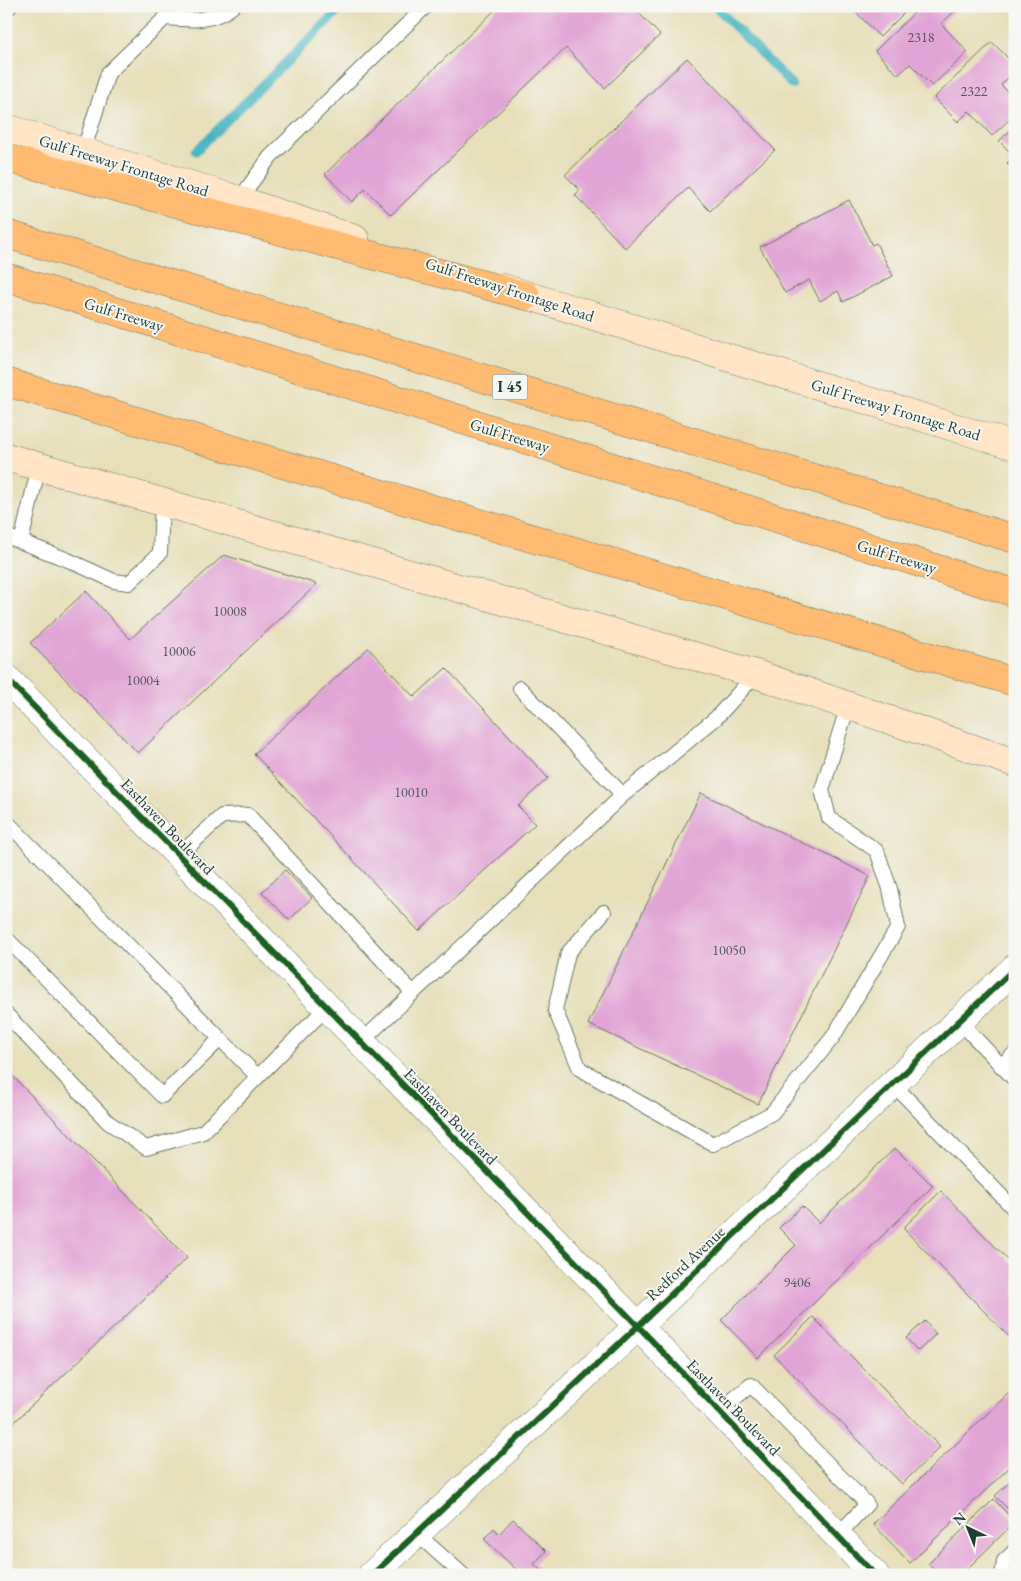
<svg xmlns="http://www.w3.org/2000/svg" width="1021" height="1581" font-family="'EB Garamond',serif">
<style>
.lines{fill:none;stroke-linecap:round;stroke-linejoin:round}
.stream{stroke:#45b4c0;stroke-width:9}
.building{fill:#e1a4d6}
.service-casing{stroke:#657663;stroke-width:16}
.minor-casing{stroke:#657663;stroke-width:29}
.secondary-casing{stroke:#657663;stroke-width:29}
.motorway-casing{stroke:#657663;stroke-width:29}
.service{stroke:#fff;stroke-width:14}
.minor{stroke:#fff;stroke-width:28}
.secondary{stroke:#ffe4c6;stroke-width:28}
.motorway{stroke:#febb71;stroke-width:28}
.cycleway-casing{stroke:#f6f6f2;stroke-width:9}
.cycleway{stroke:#1b5e20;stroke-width:6}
.labels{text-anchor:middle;stroke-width:4;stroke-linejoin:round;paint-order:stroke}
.number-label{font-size:14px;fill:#50575c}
.shield{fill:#f6f6f2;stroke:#60746d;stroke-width:1}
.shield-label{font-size:15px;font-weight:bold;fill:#1f3d34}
.street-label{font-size:16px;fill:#1f3d34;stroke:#f6f6f2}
</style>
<rect width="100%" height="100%" fill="#f6f6f2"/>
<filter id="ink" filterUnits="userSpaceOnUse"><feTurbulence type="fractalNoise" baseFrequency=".02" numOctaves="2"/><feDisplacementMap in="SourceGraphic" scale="10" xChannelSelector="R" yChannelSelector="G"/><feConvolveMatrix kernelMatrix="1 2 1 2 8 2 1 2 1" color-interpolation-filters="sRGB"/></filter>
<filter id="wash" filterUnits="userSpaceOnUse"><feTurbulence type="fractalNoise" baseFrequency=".0096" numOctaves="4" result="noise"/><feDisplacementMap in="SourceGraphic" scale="20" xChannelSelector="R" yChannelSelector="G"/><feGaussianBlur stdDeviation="1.12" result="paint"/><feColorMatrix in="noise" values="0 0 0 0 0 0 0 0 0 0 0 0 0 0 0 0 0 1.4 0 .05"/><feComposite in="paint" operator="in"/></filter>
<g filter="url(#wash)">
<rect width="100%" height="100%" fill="#e7dfba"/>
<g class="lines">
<path class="stream" d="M 715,6 L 792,85
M 196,151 L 343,6"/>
</g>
<g id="blocks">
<path class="building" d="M 499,6 L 632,6 L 660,35 L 605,88 L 566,48 L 391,215 L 365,189 L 352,202 L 325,174 Z
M 850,6 L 911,6 L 880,37 Z
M 921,6 L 958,6 L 959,7 L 941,24 L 968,52 L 932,86 L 910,64 L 898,75 L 875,51 Z
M 992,42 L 1015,65 L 1015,71 L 1001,85 L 1015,99 L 1015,114 L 992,136 L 969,111 L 958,122 L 934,98 Z
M 687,58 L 775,150 L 710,211 L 688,188 L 625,248 L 575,195 L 580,190 L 565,175 Z
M 1015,126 L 1015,172 L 1007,163 L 1014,156 L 999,141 Z
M 849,200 L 872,245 L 876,243 L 893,276 L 843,302 L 838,291 L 820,301 L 809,280 L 785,293 L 760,247 Z
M 224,555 L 317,584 L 138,753 L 30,643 L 86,591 L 130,639 Z
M 368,648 L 414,697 L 446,668 L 548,778 L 518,806 L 535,824 L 419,931 L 254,754 Z
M 701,793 L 870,876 L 758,1104 L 588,1024 Z
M 285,870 L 312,898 L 289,920 L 262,892 Z
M 6,1069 L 187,1258 L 6,1430 Z
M 895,1148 L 933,1186 L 758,1358 L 721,1320 L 796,1245 L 779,1228 L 802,1206 L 819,1223 Z
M 941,1191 L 1015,1267 L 1015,1343 L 903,1228 Z
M 813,1317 L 940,1447 L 902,1484 L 774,1355 Z
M 925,1321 L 936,1334 L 918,1351 L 906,1338 Z
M 1015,1387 L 1015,1462 L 910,1563 L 873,1524 Z
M 1015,1477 L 1015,1516 L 995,1496 Z
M 994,1499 L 1015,1522 L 966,1570 L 971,1575 L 939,1575 L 928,1564 Z
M 513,1519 L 546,1551 L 534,1564 L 546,1575 L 522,1575 L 484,1539 L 494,1528 L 499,1534 Z"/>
</g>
</g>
<g filter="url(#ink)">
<use href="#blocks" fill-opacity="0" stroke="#657663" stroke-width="1"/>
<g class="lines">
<g class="service-casing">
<path id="service" d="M 6,10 L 10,6
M 83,152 L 108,73 L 165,18 C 190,20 212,23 233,6
M 239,200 L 270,157 L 426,6
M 6,536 L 68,560 L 114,581 L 129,583 L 160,553 L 162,502
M 21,542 L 39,466
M 520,688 L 623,795
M 6,821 L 257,1076
M 178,856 L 222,816 L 248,815 L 413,993
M 604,912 L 568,953 L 555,1010 L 580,1069 L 713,1144 L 772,1113 L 833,1037 L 898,927 L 890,889 L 877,851 L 829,818 L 822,790 L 848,705
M 6,938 L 162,1096 L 220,1039
M 6,1014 L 108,1122 L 146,1148 L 203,1132 L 326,1008
M 959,1021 L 1015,1080
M 360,1043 L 623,795 L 716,718 L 756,674
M 1001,1066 L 1015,1053
M 893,1084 L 1015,1210
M 719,1411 L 751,1385 L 867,1504 L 837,1536
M 416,1533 L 463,1575
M 1002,1575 L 1004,1561 L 1015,1551"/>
</g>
<g class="minor-casing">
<path id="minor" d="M 6,678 L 638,1326 L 875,1575
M 372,1575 L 638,1326 L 1015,968"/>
</g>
<g class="secondary-casing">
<path id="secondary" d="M 6,128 L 239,200 L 355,239
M 503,288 L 1015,446
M 6,457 L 756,674 L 1015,763"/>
</g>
<g class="motorway-casing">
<path id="motorway" d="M 6,158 L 526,296
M 6,234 L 1015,539
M 6,277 L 1015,593
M 6,382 L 1015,682"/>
</g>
<use href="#service" class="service"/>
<use href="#minor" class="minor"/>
<use href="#secondary" class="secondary"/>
<use href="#motorway" class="motorway"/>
<g class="cycleway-casing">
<path id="cycleway" d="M 6,678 L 638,1326 L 875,1575
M 372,1575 L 638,1326 L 1015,968"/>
</g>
<use href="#cycleway" class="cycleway"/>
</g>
</g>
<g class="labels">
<g class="number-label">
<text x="921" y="42">2318</text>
<text x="974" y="96">2322</text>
<text x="230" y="616">10008</text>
<text x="179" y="656">10006</text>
<text x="143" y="685">10004</text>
<text x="411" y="797">10010</text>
<text x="729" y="955">10050</text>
<text x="797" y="1287">9406</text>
</g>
<rect class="shield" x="492.5" y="374.5" width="35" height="25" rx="4"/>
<g class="shield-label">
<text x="510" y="392">I 45</text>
</g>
<g class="street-label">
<text transform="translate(124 165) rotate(17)" y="6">Gulf Freeway Frontage Road</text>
<text transform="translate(510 289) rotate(18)" y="6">Gulf Freeway Frontage Road</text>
<text transform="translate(124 314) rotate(17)" y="6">Gulf Freeway</text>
<text transform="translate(896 409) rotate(17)" y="6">Gulf Freeway Frontage Road</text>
<text transform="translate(510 435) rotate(17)" y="6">Gulf Freeway</text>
<text transform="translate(897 556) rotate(17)" y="6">Gulf Freeway</text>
<text transform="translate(168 826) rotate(46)" y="6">Easthaven Boulevard</text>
<text transform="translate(451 1116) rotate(46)" y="6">Easthaven Boulevard</text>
<text transform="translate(685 1263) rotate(-43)" y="6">Redford Avenue</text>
<text transform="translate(734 1407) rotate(46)" y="6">Easthaven Boulevard</text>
</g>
</g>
<rect width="1021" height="1581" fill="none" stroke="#f6f6f2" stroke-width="25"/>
<g transform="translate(968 1528) rotate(317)" stroke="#f6f6f2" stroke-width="4" paint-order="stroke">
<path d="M0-4L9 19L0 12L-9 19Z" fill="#1f3d34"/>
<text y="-8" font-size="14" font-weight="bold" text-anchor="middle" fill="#1f3d34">N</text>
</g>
</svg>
